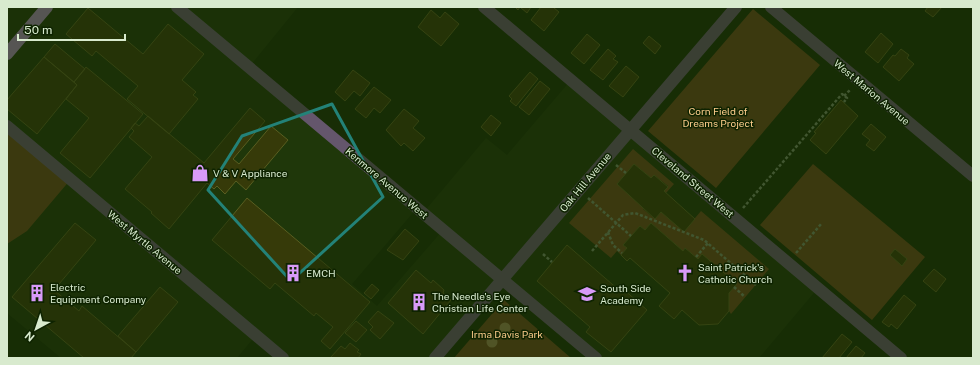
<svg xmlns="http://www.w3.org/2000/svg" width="980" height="365" font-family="'Public Sans',sans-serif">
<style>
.built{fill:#1f370a}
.green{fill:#67481c}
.building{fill:#363a09;stroke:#595e21}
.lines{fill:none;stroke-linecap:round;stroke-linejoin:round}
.path{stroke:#738765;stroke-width:2.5;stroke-dasharray:3 2;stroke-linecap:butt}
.minor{stroke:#64566c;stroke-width:12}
.major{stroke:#a285b1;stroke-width:12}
.tree{fill:#96844f}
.marked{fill:none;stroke:#238278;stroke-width:3;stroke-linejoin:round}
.labels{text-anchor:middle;stroke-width:3;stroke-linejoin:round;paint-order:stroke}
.street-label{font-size:10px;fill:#d8eace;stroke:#0e2300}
.park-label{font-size:10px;fill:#fdcc8b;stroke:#0e2300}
.poi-label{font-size:10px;fill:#d8eace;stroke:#0e2300;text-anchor:start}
</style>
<rect width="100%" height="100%" fill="#182d06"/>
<path class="built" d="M 7,7 L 298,7 L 249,67 L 417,208 L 352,284 L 377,306 L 443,230 L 423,213 L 486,138 L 507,155 L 571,80 L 818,288 L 759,358 L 596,358 L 502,280 L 435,358 L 283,358 L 256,335 L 237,358 L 61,358 L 7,313 Z"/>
<path class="green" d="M 753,9 L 820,65 L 716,188 L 648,131 Z
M 7,126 L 71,179 L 27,231 L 7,244 Z
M 633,149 L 674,184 L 666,193 L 664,191 L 668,186 L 654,175 L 651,178 L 634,164 L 617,184 L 644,208 L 643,209 L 655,219 L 661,212 L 684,231 L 701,211 L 769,269 L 731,314 L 729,311 L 729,293 L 736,285 L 702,255 L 698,259 L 685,248 L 683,251 L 651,223 L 645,230 L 640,226 L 623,245 L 627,248 L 621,255 L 617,251 L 611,258 L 569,223 Z
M 813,164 L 925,257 L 872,320 L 760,225 Z
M 504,300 L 571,358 L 454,358 Z"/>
<path class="building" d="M 515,7 L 531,7 L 527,13 L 520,7 L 518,10 Z
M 541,7 L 555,7 L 554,8 L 559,12 L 544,31 L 531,20 Z
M 928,7 L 942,7 L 933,17 L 925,11 Z
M 88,8 L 143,54 L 168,24 L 204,54 L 182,80 L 196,92 L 193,95 L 198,99 L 169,134 L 127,99 L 138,86 L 96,51 L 92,56 L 66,34 Z
M 431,10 L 440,18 L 445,12 L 459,24 L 441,46 L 418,27 Z
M 881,33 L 893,44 L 878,63 L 865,52 Z
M 587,34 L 600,45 L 584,64 L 571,53 Z
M 649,36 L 661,46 L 655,54 L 643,43 Z
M 55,44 L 85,69 L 74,82 L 44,57 Z
M 608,49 L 616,56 L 613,59 L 618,62 L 603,80 L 590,70 Z
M 901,49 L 909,55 L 907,58 L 914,64 L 899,81 L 883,67 L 893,55 L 895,56 Z
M 44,57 L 77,85 L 37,134 L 7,109 L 7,100 Z
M 626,66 L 639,77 L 623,97 L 609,86 Z
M 86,67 L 143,114 L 90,178 L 60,153 L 89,118 L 66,99 L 77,85 L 74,82 Z
M 353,70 L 370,83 L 360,96 L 354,91 L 345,101 L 335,92 Z
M 530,72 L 538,79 L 516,106 L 510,101 L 512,99 L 509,96 Z
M 540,81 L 550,89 L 529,115 L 519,107 Z
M 374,87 L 391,100 L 380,113 L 374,108 L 366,118 L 355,109 Z
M 841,100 L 858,116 L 826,154 L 810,140 L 816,133 L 814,132 Z
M 250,108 L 265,121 L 233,159 L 239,164 L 271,126 L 288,140 L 246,190 L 236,181 L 225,194 L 217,186 L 214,189 L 207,183 L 169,229 L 151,213 L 152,212 L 125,189 L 152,157 L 129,137 L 134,131 L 131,128 L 135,123 L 139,126 L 148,116 L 204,163 Z
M 404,109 L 419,121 L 413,128 L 425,138 L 413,151 L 404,143 L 401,146 L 386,130 Z
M 491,115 L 501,123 L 491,136 L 481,127 Z
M 871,124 L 886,137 L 874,151 L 866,145 L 870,140 L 862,134 Z
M 634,164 L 651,178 L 654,175 L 668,187 L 664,191 L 695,219 L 684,232 L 661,212 L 655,219 L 617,184 Z
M 247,198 L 370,302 L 330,349 L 321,341 L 333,327 L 316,313 L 314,316 L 275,283 L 270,289 L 212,240 Z
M 75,223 L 96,240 L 54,290 L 79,311 L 82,306 L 136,352 L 131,358 L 84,358 L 12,297 Z
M 651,223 L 683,251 L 685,248 L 698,259 L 702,254 L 737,284 L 729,293 L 729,311 L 718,324 L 699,325 L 682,310 L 674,319 L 659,306 L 670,293 L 630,258 L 627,261 L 621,255 L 627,248 L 623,245 L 640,226 L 645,230 Z
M 405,229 L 419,241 L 403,260 L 387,250 Z
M 567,245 L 620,291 L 622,288 L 647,310 L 611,352 L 586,332 L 590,327 L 537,281 Z
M 895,249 L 907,259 L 902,266 L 890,255 Z
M 934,269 L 946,279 L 936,292 L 923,281 Z
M 416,270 L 431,283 L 433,280 L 444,290 L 443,293 L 451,300 L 423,334 L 388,303 Z
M 372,284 L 379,290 L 371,299 L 364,293 Z
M 160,287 L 178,302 L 136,352 L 118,336 Z
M 904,295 L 916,305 L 897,329 L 891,324 L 889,327 L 882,322 Z
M 378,311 L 394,323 L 380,339 L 370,330 L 373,327 L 368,322 Z
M 356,321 L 367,330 L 356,342 L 345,333 Z
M 842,334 L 852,342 L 839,358 L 822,358 Z
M 350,343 L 359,350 L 357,352 L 361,354 L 358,358 L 330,358 L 341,346 L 345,349 Z
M 856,346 L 865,353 L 861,358 L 846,358 Z"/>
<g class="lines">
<path class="path" d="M 844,96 L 850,90
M 616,165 L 626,173
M 588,198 L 631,236
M 743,208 L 842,94 L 847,98 L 844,102
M 608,232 L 613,245 L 622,253
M 592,251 L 623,215 L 635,213 L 704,240 L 756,285
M 796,253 L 822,223
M 543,254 L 552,262
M 696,257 L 708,243
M 734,287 L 745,297"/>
<path class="minor" d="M 177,7 L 596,358
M 484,7 L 901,358
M 771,7 L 973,176
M 7,126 L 283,358
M 435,358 L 736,7"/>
<path class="major" d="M 7,54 L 47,7"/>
</g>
<g class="tree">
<circle cx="505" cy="328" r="5.5"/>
<circle cx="492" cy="342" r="5.5"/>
</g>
<path d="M0 0H980V365H0ZM 332,104 L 383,197 L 291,281 L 208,190 L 242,136 Z" fill="#182d06" fill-opacity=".55" fill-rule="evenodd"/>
<path class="marked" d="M 332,104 L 383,197 L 291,281 L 208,190 L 242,136 Z"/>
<defs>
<g id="shop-bare" transform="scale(1.38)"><path d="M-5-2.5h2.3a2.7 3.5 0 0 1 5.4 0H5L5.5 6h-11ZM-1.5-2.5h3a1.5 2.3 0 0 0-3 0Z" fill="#d89af8" stroke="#0e2300" stroke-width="2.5" paint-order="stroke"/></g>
<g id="building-bare" transform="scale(1.38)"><path d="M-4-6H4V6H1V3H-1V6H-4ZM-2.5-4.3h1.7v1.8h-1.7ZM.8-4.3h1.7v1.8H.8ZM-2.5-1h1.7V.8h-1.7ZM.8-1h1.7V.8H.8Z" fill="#d89af8" stroke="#0e2300" stroke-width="2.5" paint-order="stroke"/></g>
<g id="church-bare" transform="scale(1.38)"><path d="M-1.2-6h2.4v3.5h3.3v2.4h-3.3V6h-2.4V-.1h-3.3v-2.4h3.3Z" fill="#d89af8" stroke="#0e2300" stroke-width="2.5" paint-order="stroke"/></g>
<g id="school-bare" transform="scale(1.38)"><path d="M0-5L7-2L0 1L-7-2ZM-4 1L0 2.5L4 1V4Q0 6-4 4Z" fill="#d89af8" stroke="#0e2300" stroke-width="2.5" paint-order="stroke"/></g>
</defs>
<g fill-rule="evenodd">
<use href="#shop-bare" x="200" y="173"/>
<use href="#building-bare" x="293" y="273"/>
<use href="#church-bare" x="685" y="273"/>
<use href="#building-bare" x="37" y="293"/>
<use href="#school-bare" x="587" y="294"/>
<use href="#building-bare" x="419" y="302"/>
</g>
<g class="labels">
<g class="street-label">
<text transform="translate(872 92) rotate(40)" y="4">West Marion Avenue</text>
<text transform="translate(585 182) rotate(-50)" y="4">Oak Hill Avenue</text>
<text transform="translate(693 182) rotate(40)" y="4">Cleveland Street West</text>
<text transform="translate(387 183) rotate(40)" y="4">Kenmore Avenue West</text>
<text transform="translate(145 242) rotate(40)" y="4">West Myrtle Avenue</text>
</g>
<g class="park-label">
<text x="718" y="115">Corn Field of<tspan x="718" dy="12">Dreams Project</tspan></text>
<text x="507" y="338">Irma Davis Park</text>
</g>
<g class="poi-label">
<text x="213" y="177">V &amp; V Appliance</text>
<text x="698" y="271">Saint Patrick's<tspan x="698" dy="12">Catholic Church</tspan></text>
<text x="306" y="277">EMCH</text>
<text x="50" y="291">Electric<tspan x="50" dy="12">Equipment Company</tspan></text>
<text x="600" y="292">South Side<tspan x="600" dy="12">Academy</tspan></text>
<text x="432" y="300">The Needle's Eye<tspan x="432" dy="12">Christian Life Center</tspan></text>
</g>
</g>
<rect width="980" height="365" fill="none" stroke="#d8eace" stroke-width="16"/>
<g transform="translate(36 329) rotate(220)" stroke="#0e2300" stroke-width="3" paint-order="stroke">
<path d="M0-3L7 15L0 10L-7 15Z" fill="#d8eace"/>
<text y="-6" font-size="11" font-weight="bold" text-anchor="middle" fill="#d8eace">N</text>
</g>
<path d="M18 34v6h107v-6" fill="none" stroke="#d8eace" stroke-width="2"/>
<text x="24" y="34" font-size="12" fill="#d8eace" stroke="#0e2300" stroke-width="3" paint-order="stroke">50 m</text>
</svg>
